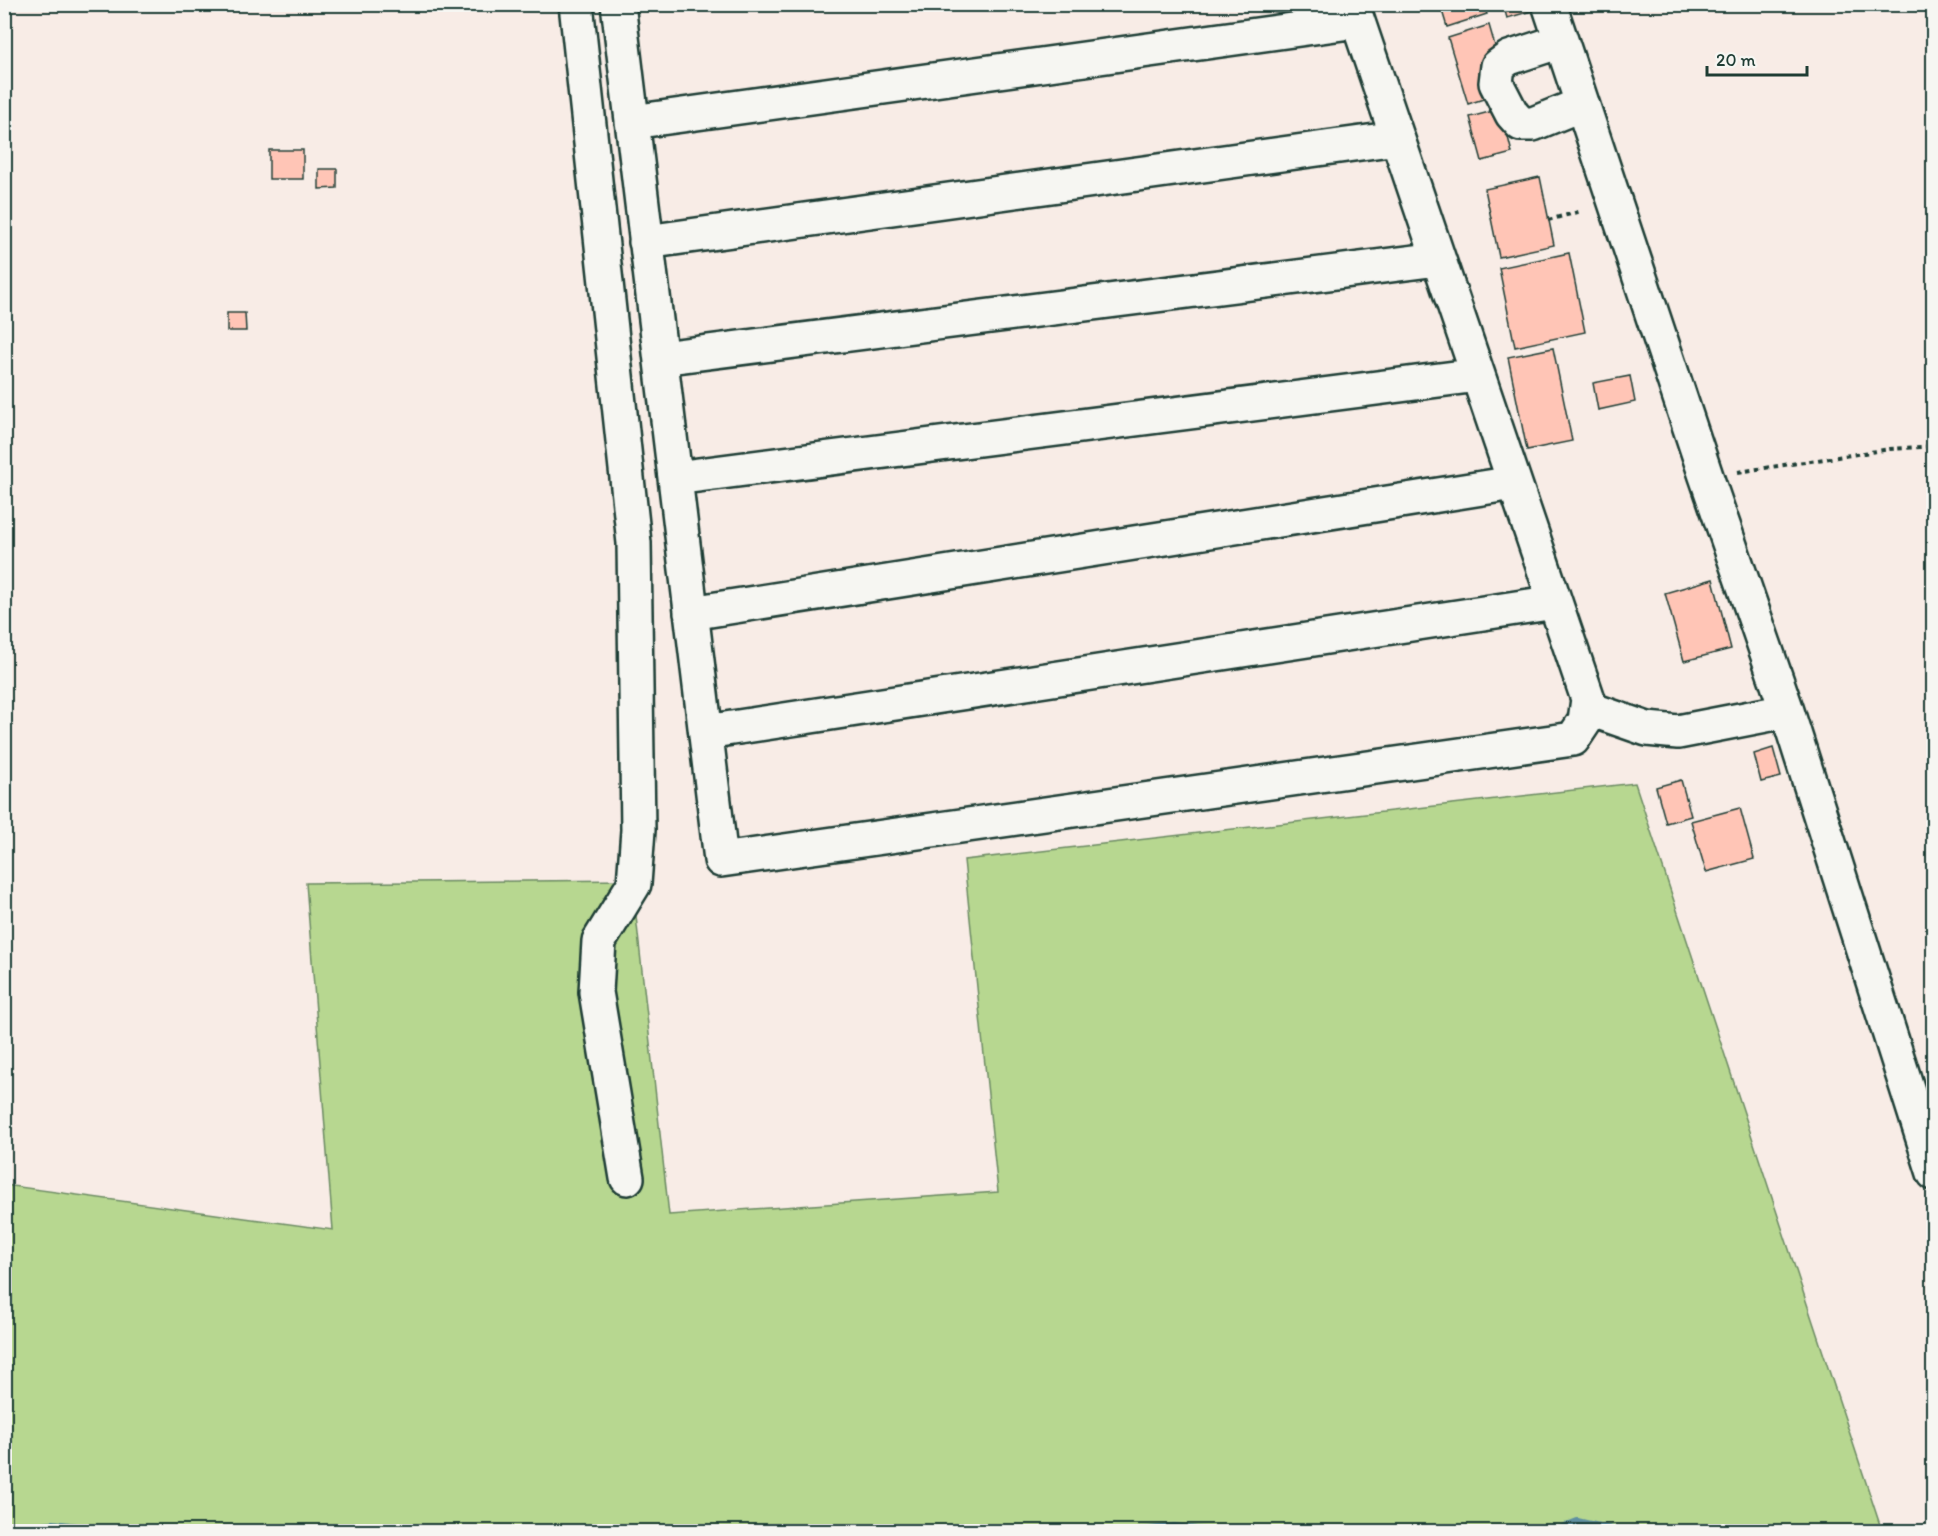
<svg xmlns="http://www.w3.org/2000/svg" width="1938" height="1536" font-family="Itim,sans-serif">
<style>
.green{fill:#b7d790;stroke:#6b8a62;stroke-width:1.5}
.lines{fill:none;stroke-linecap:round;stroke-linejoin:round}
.stream{stroke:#5f90a1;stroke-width:10}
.building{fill:#ffc5b6;stroke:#1f3d34;stroke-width:1.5}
.minor-casing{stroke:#1f3d34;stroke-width:38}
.path{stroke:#1f3d34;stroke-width:4;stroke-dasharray:4.5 4.5;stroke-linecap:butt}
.minor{stroke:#f6f6f2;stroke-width:33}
</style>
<rect width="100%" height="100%" fill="#f8ece6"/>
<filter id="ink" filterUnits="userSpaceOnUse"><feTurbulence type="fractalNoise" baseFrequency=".0167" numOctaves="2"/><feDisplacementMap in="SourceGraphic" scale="12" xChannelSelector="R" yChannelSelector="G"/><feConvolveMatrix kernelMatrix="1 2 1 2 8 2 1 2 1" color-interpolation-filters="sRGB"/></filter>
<g filter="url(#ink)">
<path class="green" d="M 1635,783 L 1882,1531 L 5,1532 L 5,1185 L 333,1230 L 306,883 L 632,880 L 669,1215 L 998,1192 L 964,860 Z"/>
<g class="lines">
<path class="stream" d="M 4,1529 L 53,1525 L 110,1532
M 1141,1532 L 1174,1528 L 1204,1532
M 1555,1532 L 1578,1523 L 1617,1532"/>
</g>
<path class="building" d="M 1440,4 L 1483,4 L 1487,14 L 1447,27 Z
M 1503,4 L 1536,4 L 1538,9 L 1507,18 Z
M 1489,25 L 1508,91 L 1468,104 L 1448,38 Z
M 1501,109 L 1512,153 L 1482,161 L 1470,117 Z
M 269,150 L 303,150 L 303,179 L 269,179 Z
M 319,169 L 337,169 L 337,188 L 319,189 Z
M 1540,177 L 1554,245 L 1499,257 L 1485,189 Z
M 1569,253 L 1585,332 L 1515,347 L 1499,268 Z
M 227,313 L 245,313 L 246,331 L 227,331 Z
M 1553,348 L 1572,441 L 1527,450 L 1508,357 Z
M 1630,376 L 1635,402 L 1598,410 L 1593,383 Z
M 1713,579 L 1731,649 L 1684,661 L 1665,593 Z
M 1773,748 L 1781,777 L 1761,782 L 1754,754 Z
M 1681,780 L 1691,816 L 1666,823 L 1656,787 Z
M 1740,808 L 1754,859 L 1706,872 L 1691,821 Z"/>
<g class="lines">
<g class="minor-casing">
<path id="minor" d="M 576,4 L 634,543 L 638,830 L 634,884 L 599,941 L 596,992 L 627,1178
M 618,4 L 721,860 L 1573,739 L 1585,721 L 1588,699 L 1352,4
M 1549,4 L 1706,476 L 1787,711 L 1934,1173
M 1561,41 L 1509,58 L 1498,66 L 1496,83 L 1512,114 L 1521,124 L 1533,124 L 1582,104
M 632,122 L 1357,21
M 646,242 L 1397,138
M 661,358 L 1438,259
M 675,478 L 1478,375
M 691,613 L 1514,483
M 1587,708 L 1647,729 L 1678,732 L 1787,711
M 706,732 L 1555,602"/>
</g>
<path class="path" d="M 1548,220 L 1582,211
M 1738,472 L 1890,449 L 1934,446"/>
<use href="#minor" class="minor"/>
</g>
</g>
<rect width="1938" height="1536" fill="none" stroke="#f6f6f2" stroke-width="24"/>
<rect x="12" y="12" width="1914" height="1512" fill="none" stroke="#1f3d34" stroke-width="2" filter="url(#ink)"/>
<path d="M1707 66v9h100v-9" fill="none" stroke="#1f3d34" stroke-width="3"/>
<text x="1716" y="66" font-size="18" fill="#1f3d34" stroke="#f6f6f2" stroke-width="4.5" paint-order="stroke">20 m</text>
</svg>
